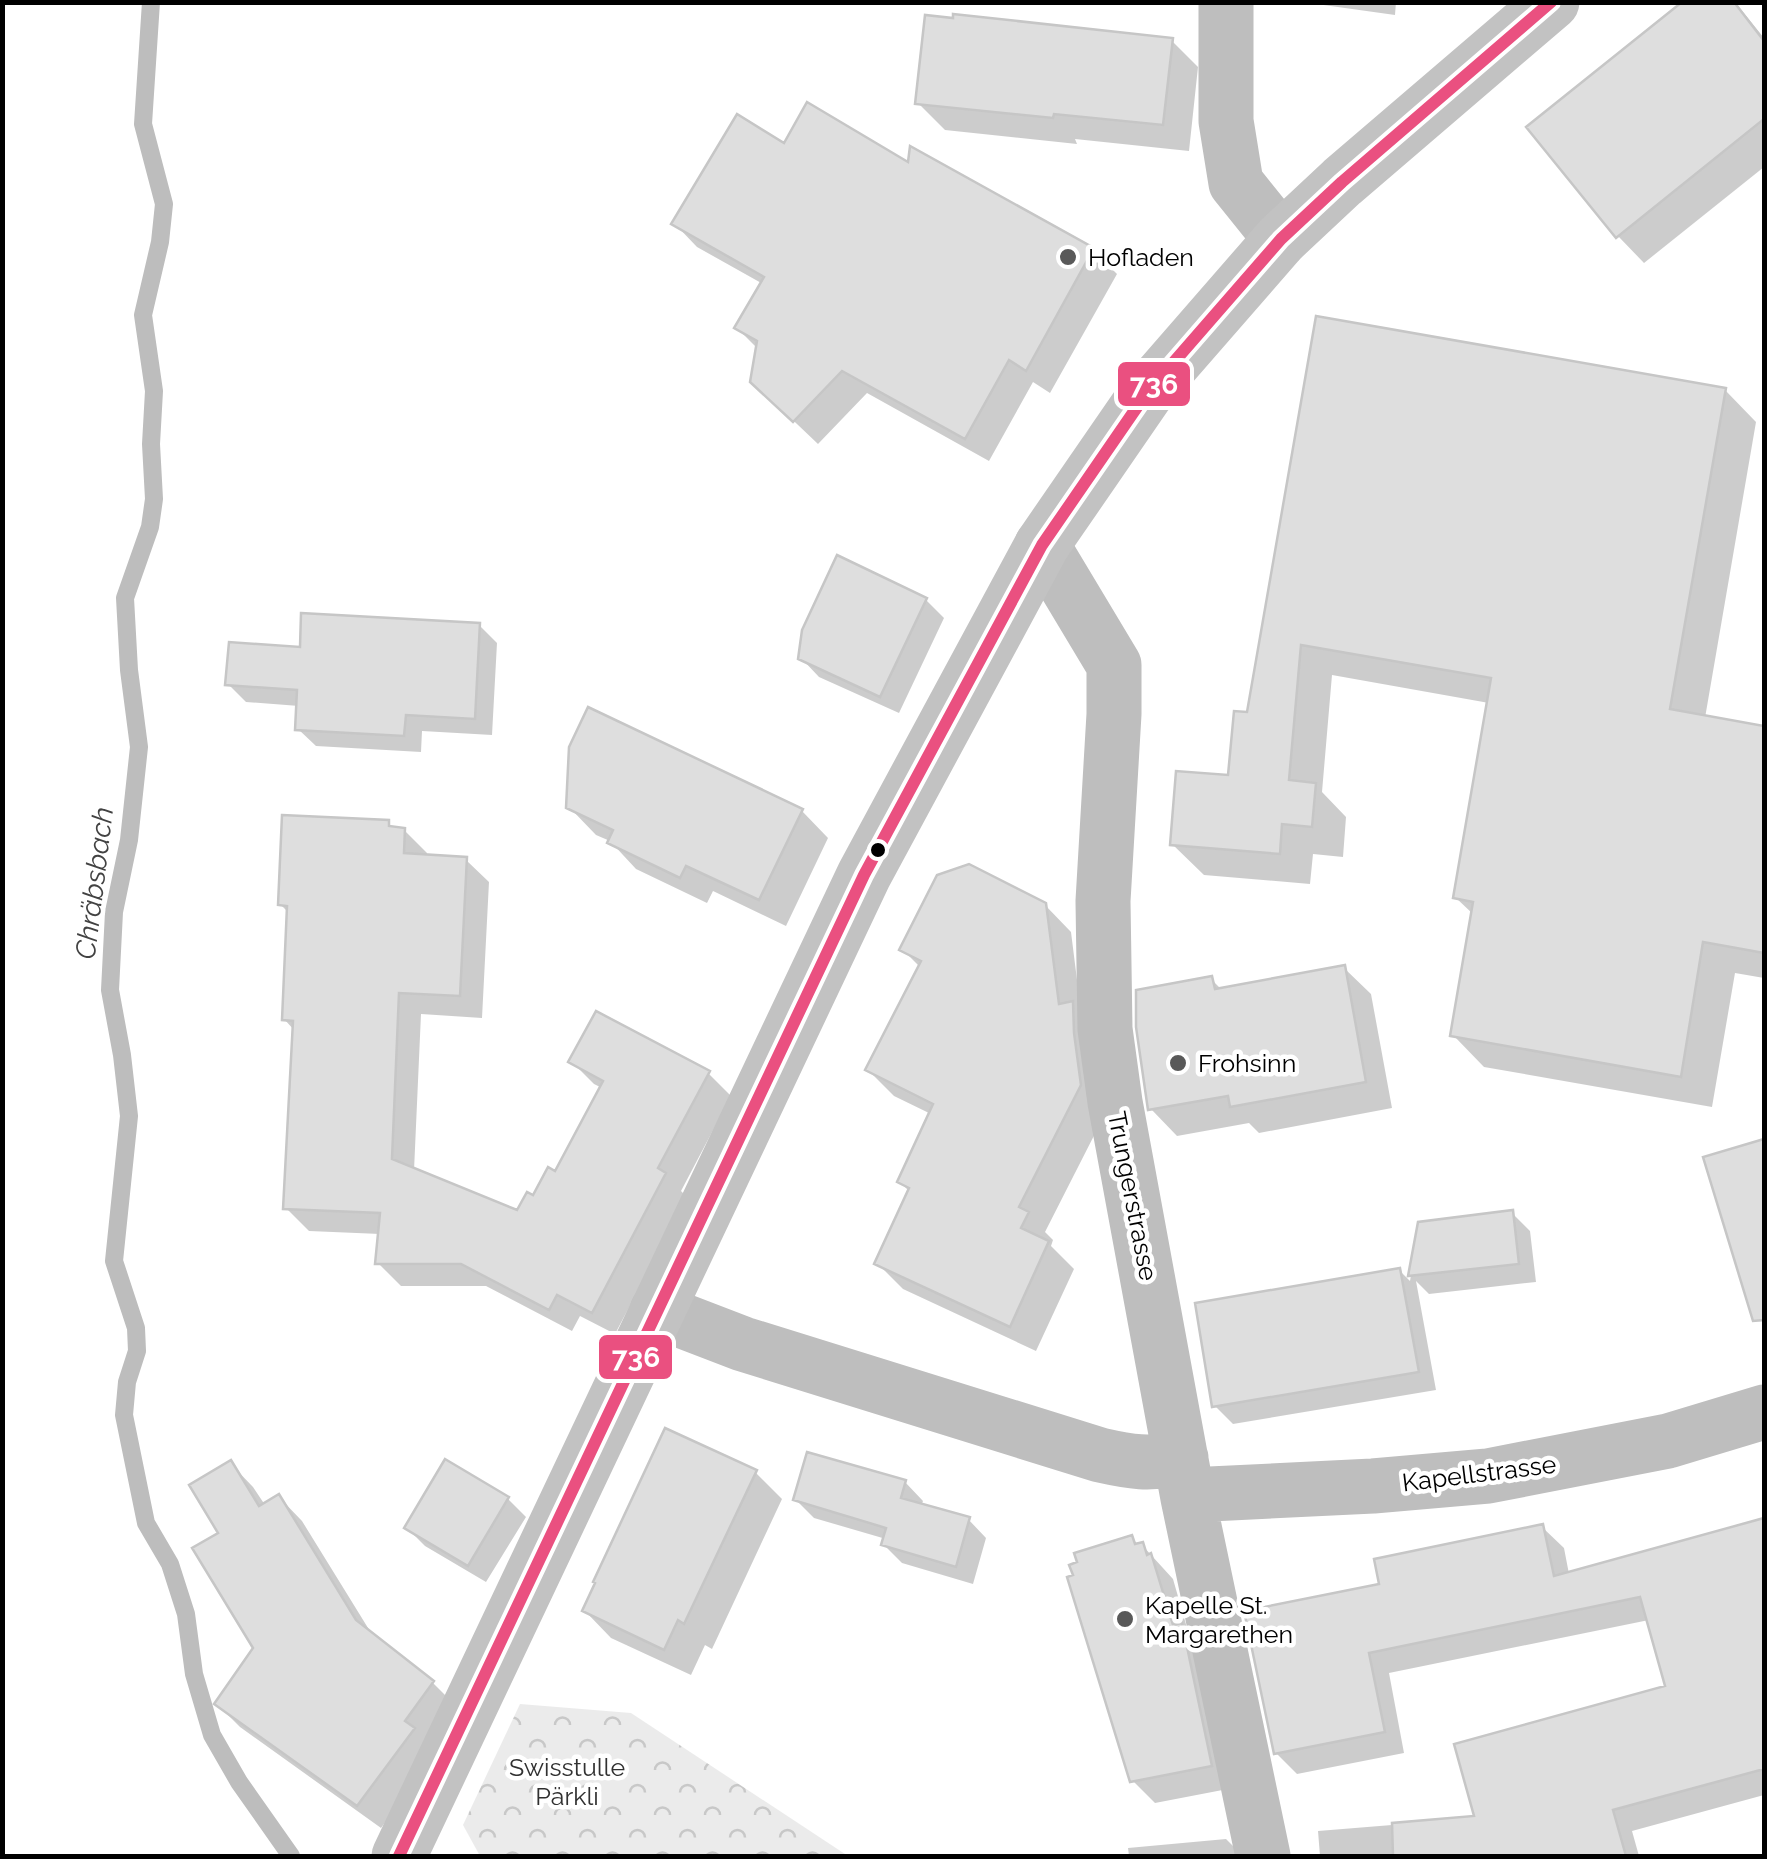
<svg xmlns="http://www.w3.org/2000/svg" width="1767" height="1859" font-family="Raleway,sans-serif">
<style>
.park{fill:url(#park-crowns)}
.shadow{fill:#0003}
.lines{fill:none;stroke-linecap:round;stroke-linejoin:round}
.stream{stroke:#bdbdbd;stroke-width:18}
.building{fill:#dedede;stroke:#c6c6c6;stroke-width:2.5}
.minor{stroke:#bebebe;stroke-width:55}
.secondary{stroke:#c2c2c2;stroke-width:55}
.bus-1-casing{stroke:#fff;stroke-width:20}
.bus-1{stroke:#ea5080;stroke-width:12}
.poi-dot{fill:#595959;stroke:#fff;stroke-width:4}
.bus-dot{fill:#000;stroke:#fff;stroke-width:4}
.labels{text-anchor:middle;stroke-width:9;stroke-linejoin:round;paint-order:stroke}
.poi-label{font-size:25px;fill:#000;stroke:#fff;text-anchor:start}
.street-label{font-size:25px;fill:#000;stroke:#fff}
.park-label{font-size:25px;fill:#313131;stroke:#fff}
.water-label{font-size:28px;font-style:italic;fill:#424242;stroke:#fff}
.line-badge{stroke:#fff;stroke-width:4}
.badge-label{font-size:28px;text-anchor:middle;font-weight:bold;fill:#fff}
</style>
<defs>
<pattern id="park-crowns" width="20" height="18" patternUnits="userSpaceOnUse" patternTransform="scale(2.5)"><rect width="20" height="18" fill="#ebebeb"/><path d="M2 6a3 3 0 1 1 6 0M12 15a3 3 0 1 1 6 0" fill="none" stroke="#c8c8c8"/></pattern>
</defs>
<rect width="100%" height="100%" fill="#fff"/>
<path class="park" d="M 520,1704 L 631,1713 L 848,1856 L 480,1856 L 463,1825 Z"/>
<path class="shadow" d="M 1302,2 L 1396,2 L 1395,15 Z
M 1686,2 L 1735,2 L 1764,38 L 1764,167 L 1644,263 L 1618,236 Z
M 1171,40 L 1198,67 L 1189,151 L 1075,139 L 1077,144 L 945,130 L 918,103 Z
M 785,146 L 911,166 L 912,150 L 1093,250 L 1117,274 L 1050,393 L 1033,382 L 989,461 L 867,393 L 818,444 L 777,405 L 758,349 L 737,328 L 763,284 L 697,247 L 674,223 Z
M 1318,319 L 1725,390 L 1756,422 L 1705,718 L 1764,728 L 1764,978 L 1735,973 L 1712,1107 L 1484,1067 L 1453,1035 L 1474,915 L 1455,897 L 1489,703 L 1332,675 L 1322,792 L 1346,817 L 1343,857 L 1313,854 L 1310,884 L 1204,875 L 1172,844 L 1230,778 L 1249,715 Z
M 926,600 L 944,618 L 899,713 L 819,677 L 801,658 Z
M 479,625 L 497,643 L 492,735 L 422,731 L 421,752 L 316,746 L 298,729 L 299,706 L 246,702 L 228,684 L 302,650 Z
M 569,807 L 802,811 L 828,838 L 786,926 L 713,891 L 707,903 L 636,869 L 610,841 L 596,835 Z
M 388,823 L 395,829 L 404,830 L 427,853 L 427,857 L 466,860 L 489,882 L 482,1018 L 421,1014 L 414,1171 L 518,1213 L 534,1199 L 556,1174 L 602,1088 L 594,1084 L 572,1062 L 708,1073 L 731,1096 L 681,1191 L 687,1197 L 615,1334 L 580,1316 L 572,1331 L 486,1286 L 401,1286 L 378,1263 L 380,1234 L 309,1231 L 286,1208 L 295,1031 L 284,1019 L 289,913 L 280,904 Z
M 1045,905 L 1071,932 L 1081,1012 L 1106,1112 L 1045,1232 L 1053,1240 L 1051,1246 L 1074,1269 L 1036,1351 L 903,1289 L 877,1263 L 910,1192 L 900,1182 L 931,1114 L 894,1096 L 868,1070 L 920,967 L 902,949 Z
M 1344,968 L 1371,994 L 1392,1108 L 1259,1133 L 1249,1123 L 1177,1136 L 1151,1109 L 1211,979 L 1222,990 Z
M 1764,1141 L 1764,1281 L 1751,1285 L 1706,1159 Z
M 1512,1213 L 1530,1231 L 1536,1282 L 1429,1294 L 1416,1281 L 1436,1390 L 1233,1424 L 1214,1405 L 1400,1271 L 1410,1281 L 1420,1224 Z
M 446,1462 L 508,1499 L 526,1517 L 486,1582 L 425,1546 L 407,1528 Z
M 230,1463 L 253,1487 L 265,1505 L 279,1497 L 302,1521 L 373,1636 L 432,1682 L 456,1706 L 436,1753 L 381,1828 L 240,1727 L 217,1704 L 256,1648 L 222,1533 Z
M 755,1472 L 782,1499 L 712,1649 L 705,1645 L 691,1675 L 611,1638 L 585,1611 Z
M 905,1482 L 923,1501 L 921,1506 L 968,1519 L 986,1538 L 973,1584 L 902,1563 L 884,1545 L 886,1539 L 814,1518 L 796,1500 Z
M 1758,1522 L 1764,1528 L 1764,1795 L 1632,1831 L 1639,1856 L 1320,1856 L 1318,1831 L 1478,1818 L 1668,1688 L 1649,1620 L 1389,1673 L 1404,1753 L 1297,1774 L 1276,1753 L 1382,1586 L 1542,1527 L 1564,1548 L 1569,1574 Z
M 1131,1538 L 1139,1545 L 1142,1545 L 1173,1579 L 1233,1788 L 1155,1803 L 1132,1780 Z
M 1226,1839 L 1243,1856 L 1129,1856 L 1128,1848 Z"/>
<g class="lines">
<path class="stream" d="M 151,2 L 143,124 L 164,204 L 160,242 L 143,315 L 154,391 L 151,444 L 154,499 L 150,527 L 125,598 L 129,670 L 139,747 L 129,840 L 114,912 L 110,990 L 122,1055 L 129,1116 L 114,1261 L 136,1328 L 137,1351 L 127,1382 L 124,1415 L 146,1523 L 170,1564 L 186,1614 L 194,1674 L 212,1735 L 239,1782 L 291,1856"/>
</g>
<path class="building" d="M 1682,2 L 1734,2 L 1764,41 L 1764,119 L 1616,238 L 1526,127 Z
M 953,14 L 1173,38 L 1163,125 L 1054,114 L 1053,118 L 915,104 L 925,15 L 953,18 Z
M 807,102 L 908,162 L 910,146 L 1094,248 L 1026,371 L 1009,360 L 965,439 L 842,371 L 793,422 L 750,382 L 757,341 L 734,328 L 764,277 L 671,224 L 737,114 L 784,143 Z
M 1316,316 L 1726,388 L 1670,709 L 1764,726 L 1764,953 L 1703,942 L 1681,1077 L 1450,1036 L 1473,902 L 1453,898 L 1491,678 L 1301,645 L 1289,780 L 1316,783 L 1312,827 L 1282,824 L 1280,854 L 1170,845 L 1176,771 L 1228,775 L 1234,711 L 1247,712 Z
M 837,555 L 927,598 L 880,697 L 798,659 L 802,630 Z
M 301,613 L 480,623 L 475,719 L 406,715 L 404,736 L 295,730 L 297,690 L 225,685 L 229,642 L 300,647 Z
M 588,707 L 803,809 L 759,900 L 686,866 L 680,878 L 607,843 L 613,830 L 566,808 L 569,747 Z
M 282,815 L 389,820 L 389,826 L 405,828 L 404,853 L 467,857 L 460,996 L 399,993 L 392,1159 L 517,1210 L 527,1192 L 533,1195 L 548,1167 L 555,1171 L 603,1081 L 568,1062 L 596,1011 L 710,1071 L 658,1168 L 666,1173 L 592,1313 L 557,1295 L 549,1310 L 461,1264 L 375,1264 L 380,1213 L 283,1209 L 293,1021 L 282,1020 L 287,906 L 278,905 Z
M 969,864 L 1046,903 L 1059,1004 L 1073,1001 L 1074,1033 L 1081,1085 L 1019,1207 L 1029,1212 L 1021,1228 L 1049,1241 L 1010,1327 L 874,1264 L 909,1188 L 897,1182 L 933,1104 L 865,1070 L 921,961 L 899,950 L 937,875 Z
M 1345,965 L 1366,1082 L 1230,1107 L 1228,1096 L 1148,1110 L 1136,1027 L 1136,990 L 1212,976 L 1215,989 Z
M 1764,1139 L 1764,1320 L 1753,1321 L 1703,1157 Z
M 1513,1210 L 1519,1264 L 1408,1276 L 1418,1222 Z
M 1400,1268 L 1419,1372 L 1212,1407 L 1195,1303 Z
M 665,1428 L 757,1470 L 684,1624 L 678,1620 L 664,1650 L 582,1611 L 595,1583 L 593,1582 Z
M 807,1452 L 906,1480 L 901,1498 L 970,1517 L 956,1567 L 881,1545 L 886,1528 L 793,1500 Z
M 445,1459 L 509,1497 L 468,1566 L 404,1528 Z
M 231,1460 L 259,1506 L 279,1494 L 356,1620 L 434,1681 L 405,1721 L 415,1728 L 357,1806 L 214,1704 L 253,1648 L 192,1548 L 218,1533 L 189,1485 Z
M 1764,1518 L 1764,1769 L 1613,1810 L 1626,1856 L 1393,1856 L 1392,1823 L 1474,1816 L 1454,1744 L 1665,1686 L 1640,1597 L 1369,1653 L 1385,1732 L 1274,1754 L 1244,1611 L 1379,1584 L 1374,1559 L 1543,1524 L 1554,1576 Z
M 1132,1535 L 1135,1544 L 1143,1542 L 1147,1555 L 1151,1553 L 1173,1625 L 1182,1623 L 1212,1766 L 1130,1782 L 1067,1577 L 1073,1575 L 1069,1565 L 1077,1562 L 1074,1553 Z"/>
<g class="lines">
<path class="minor" d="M 1226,2 L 1226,121 L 1236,183 L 1281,239
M 1042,545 L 1114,665 L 1114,714 L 1103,901 L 1105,1029 L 1115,1102 L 1188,1498 L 1263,1856
M 657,1311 L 743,1344 L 1100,1455 C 1131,1462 1149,1465 1181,1458
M 1188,1498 L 1210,1494 L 1373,1486 L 1488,1476 L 1668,1441 L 1764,1412"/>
<path class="secondary" d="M 399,1856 L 864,875 L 1042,545 L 1146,394 L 1281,239 L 1342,182 L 1552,2"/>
<g class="bus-1-casing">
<path id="bus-1" d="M 399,1856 L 864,875 L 1042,545 L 1146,394 L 1281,239 L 1342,182 L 1551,2"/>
</g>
<use href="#bus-1" class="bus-1"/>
</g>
<g class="poi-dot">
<circle cx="1068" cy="257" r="10"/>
<circle cx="1178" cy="1063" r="10"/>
<circle cx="1125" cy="1619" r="10"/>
</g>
<circle class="bus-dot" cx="878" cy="850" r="9"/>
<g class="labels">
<g class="poi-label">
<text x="1088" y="266">Hofladen</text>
<text x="1198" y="1072">Frohsinn</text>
<text x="1145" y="1614">Kapelle St.<tspan x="1145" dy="29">Margarethen</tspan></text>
</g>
<g class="street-label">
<text transform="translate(1133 1196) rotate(79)" y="9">Trungerstrasse</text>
<text transform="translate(1479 1473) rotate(-7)" y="9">Kapellstrasse</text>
</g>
<g class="park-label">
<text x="567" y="1776">Swisstulle<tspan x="567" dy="29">Pärkli</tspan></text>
</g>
<g class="water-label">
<text transform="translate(94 883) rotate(-83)" y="10">Chräbsbach</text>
</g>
</g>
<g class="line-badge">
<rect x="1116" y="360" width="76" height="48" rx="10" fill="#ea5080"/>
<rect x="597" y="1333" width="77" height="48" rx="10" fill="#ea5080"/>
</g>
<g class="badge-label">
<text x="1154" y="394">736</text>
<text x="636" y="1367">736</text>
</g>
<rect width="1767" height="1859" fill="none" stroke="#000000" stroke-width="10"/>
</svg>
